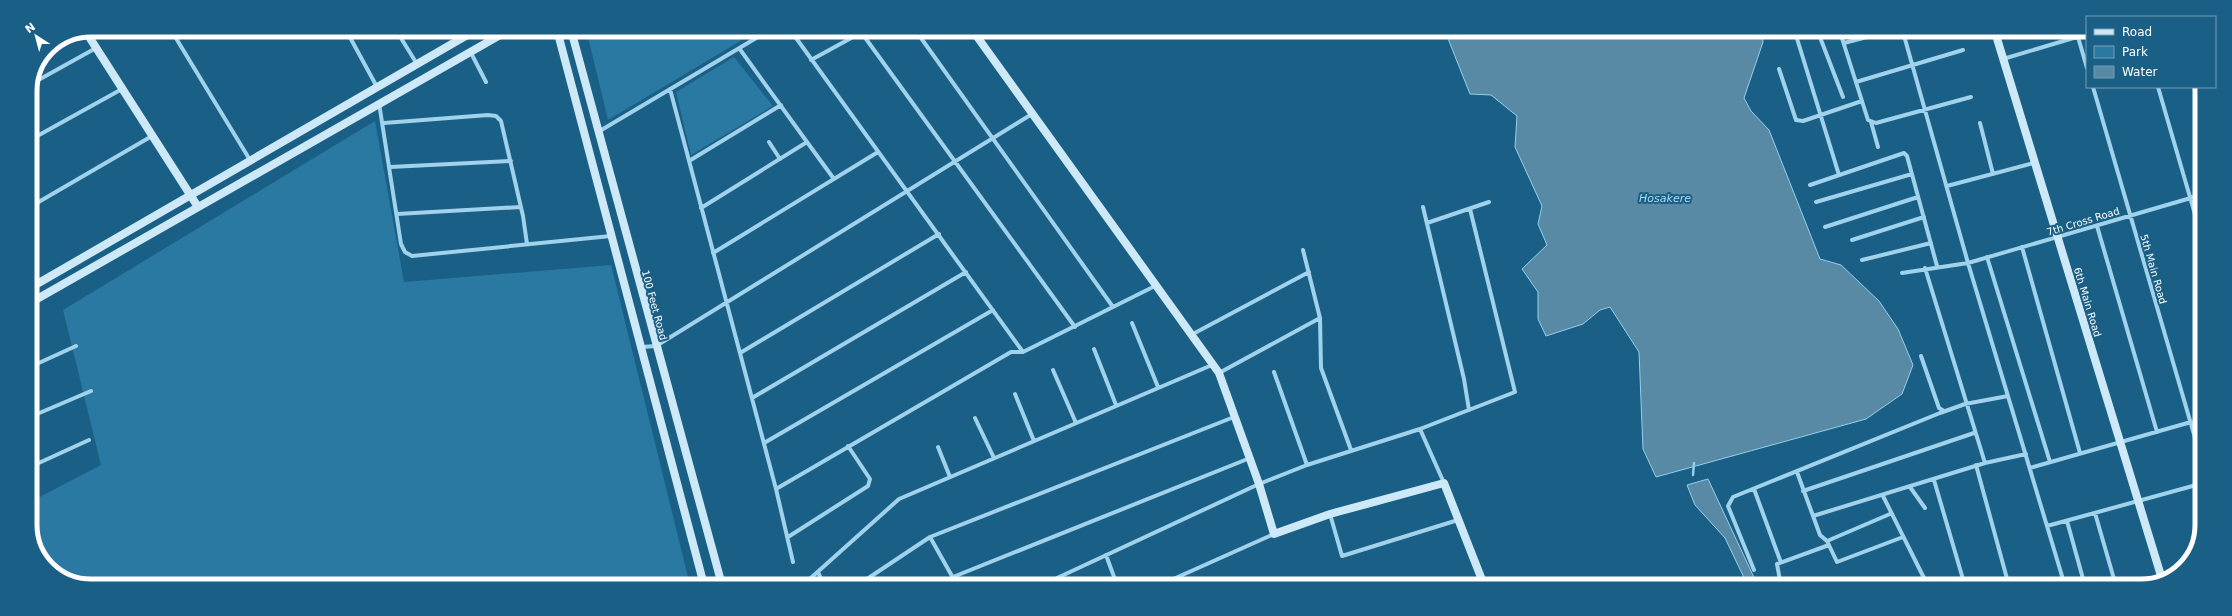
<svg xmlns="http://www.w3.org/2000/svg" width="2232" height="616" font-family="'DejaVu Sans',sans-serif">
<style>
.green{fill:#2a79a2}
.water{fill:#5889a5;stroke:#94d0ee}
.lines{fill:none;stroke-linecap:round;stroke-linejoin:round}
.stream{stroke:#94d0ee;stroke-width:2.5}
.street{stroke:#a1d2ec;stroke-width:4}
.secondary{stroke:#cde9f8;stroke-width:8}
.labels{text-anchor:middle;stroke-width:4;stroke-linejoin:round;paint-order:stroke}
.street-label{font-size:10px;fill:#fff;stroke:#1a5f85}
.water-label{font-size:11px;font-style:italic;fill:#addbf3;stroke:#1a5f85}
.rim{fill:none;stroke:#fff;stroke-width:5}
</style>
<rect width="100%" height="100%" fill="#1a5f85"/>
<path class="green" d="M 589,30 L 757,31 L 608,120 L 588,37 Z
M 734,57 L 773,106 L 691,155 L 676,92 Z
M 375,121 L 404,282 L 611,265 L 690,585 L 76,584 L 45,565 L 30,529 L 30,502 L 101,465 L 63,310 Z"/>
<path class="water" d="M 1445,31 L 1762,32 L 1763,42 L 1744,98 L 1751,111 L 1769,130 L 1820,259 L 1841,265 L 1879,301 L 1898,329 L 1913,365 L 1902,394 L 1866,419 L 1656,477 L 1643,449 L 1639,352 L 1610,307 L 1600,310 L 1583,324 L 1546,336 L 1538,319 L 1538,292 L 1522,269 L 1547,245 L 1538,224 L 1542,206 L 1515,147 L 1517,116 L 1491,95 L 1470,94 Z
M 1708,479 L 1758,586 L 1748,586 L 1725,538 L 1695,505 L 1687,485 Z"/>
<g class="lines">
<path class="stream" d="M 1693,475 L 1694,463"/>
<path class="street" d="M 171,30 L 250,160
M 346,30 L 377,87
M 396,30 L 417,64
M 791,31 L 1023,352
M 916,31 L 1113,307
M 861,32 L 1075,327
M 1795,32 L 1839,175
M 1818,32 L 1843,97
M 1840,32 L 1868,120 L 1876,123 L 1971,97
M 1903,32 L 1968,263 L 2065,586
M 2078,37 L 2087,68
M 1844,43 L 1886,32
M 470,51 L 486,82
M 2003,59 L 2087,34
M 811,60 L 864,31
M 1779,69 L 1796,120 L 1803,121 L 1862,101
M 1856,82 L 1963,50
M 33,83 L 96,48
M 2093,87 L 2200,455
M 2158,87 L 2201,235
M 670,89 L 776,489 L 793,562
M 379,103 L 401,244 L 405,252 L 412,256 L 611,236
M 1871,122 L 1878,147
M 384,123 L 488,115 L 496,116 L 501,121 L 523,216 L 527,244
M 1980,123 L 1993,174
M 598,132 L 768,31
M 30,140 L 122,89
M 769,142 L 780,159
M 807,142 L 834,179
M 689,161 L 781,105
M 390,167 L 511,161
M 1810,185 L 1904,153 L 1907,156 L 1937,266
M 1947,186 L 2034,163
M 1816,202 L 1912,174
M 30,207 L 152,136
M 1423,207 L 1464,379 L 1469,410
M 701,208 L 807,142 L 739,48
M 397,214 L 521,207
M 1427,223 L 1489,202
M 2097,226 L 2157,432
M 1825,227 L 1918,197
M 1852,240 L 1924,217
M 2022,247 L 2080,453
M 713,253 L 878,152
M 1987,257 L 2050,462
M 1862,260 L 1931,243
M 1925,268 L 1985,463
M 1902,273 L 1968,263 L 2201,195
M 1320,318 L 1321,368 L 1351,450
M 1132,323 L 1158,387
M 1191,335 L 1309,272
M 641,347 L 656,346 L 1032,114
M 1094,349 L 1116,405
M 740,353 L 939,234
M 1921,356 L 1939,408 L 1944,411
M 30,367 L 76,346
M 1053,370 L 1076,423
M 1274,372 L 1307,465
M 1219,373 L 1320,318 L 1303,250
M 1015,394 L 1034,441
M 752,398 L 966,272
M 30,417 L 91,391
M 975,418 L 994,458
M 1420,429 L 1444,483
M 764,443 L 993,310
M 938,447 L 950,477
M 1976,465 L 2009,586
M 30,467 L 89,440
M 2030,468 L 2191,422
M 1797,472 L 1820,535 L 1827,541 L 1890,514
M 1934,480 L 1965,586
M 1910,487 L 1925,508
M 776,489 L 1011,352 L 1023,352 L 1155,286
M 1754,489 L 1780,560
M 1803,491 L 1974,433
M 1883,496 L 1928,586
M 2095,513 L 2116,586
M 1330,514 L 1342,556 L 1458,520
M 1813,516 L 1985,463 L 2026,454
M 2067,521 L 2085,586
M 2047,526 L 2200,484
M 788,537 L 868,486 L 870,479 L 848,446
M 930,537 L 957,585
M 1827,541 L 1837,562 L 1903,537
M 1106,555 L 1117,585
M 1754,570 L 1728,506 L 1733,497 L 1940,413 L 1965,404 L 2008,396
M 818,572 L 824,585
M 953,577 L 1250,458
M 803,585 L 899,499 L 1212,365
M 858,585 L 930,537 L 1234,417
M 1042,585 L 1259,484 L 1307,465 L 1420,429 L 1515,392 L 1470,209
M 1160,585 L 1274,534
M 1781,586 L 1777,564 L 1829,545"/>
<path class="secondary" d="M 557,30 L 704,585
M 571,30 L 722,585
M 973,31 L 1219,373 L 1259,484 L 1274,534 L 1330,514 L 1444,483 L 1484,585
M 86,32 L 198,207
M 1995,32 L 2162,579
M 30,288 L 476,30
M 30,303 L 509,30"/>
</g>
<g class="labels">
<g class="street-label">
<text transform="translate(2083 221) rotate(-17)" y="4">7th Cross Road</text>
<text transform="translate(2154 269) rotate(74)" y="4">5th Main Road</text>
<text transform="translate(2088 302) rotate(73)" y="4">6th Main Road</text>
<text transform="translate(655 305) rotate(75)" y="4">100 Feet Road</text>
</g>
<g class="water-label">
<text x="1665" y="202">Hosakere</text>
</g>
</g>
<path d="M0 0H2232V616H0ZM91 37H2141A54 54 0 0 1 2195 91V525A54 54 0 0 1 2141 579H91A54 54 0 0 1 37 525V91A54 54 0 0 1 91 37Z" fill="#1a5f85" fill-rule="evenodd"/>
<path class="rim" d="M91 37H2141A54 54 0 0 1 2195 91V525A54 54 0 0 1 2141 579H91A54 54 0 0 1 37 525V91A54 54 0 0 1 91 37Z"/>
<rect x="2086" y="16" width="130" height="72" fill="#1a5f85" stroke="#769fb6"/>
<rect x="2094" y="29" width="20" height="6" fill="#cde9f8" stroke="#769fb6"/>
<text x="2122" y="36" font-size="12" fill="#ffffff">Road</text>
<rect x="2094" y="46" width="20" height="12" fill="#2a79a2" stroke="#769fb6"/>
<text x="2122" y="56" font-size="12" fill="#ffffff">Park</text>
<rect x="2094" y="66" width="20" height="12" fill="#5889a5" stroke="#769fb6"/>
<text x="2122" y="76" font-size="12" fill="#ffffff">Water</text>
<g transform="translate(36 36) rotate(324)" stroke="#1a5f85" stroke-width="3" paint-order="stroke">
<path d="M0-3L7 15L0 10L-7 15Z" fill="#ffffff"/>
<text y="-6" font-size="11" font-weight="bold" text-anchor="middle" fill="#ffffff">N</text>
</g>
</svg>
